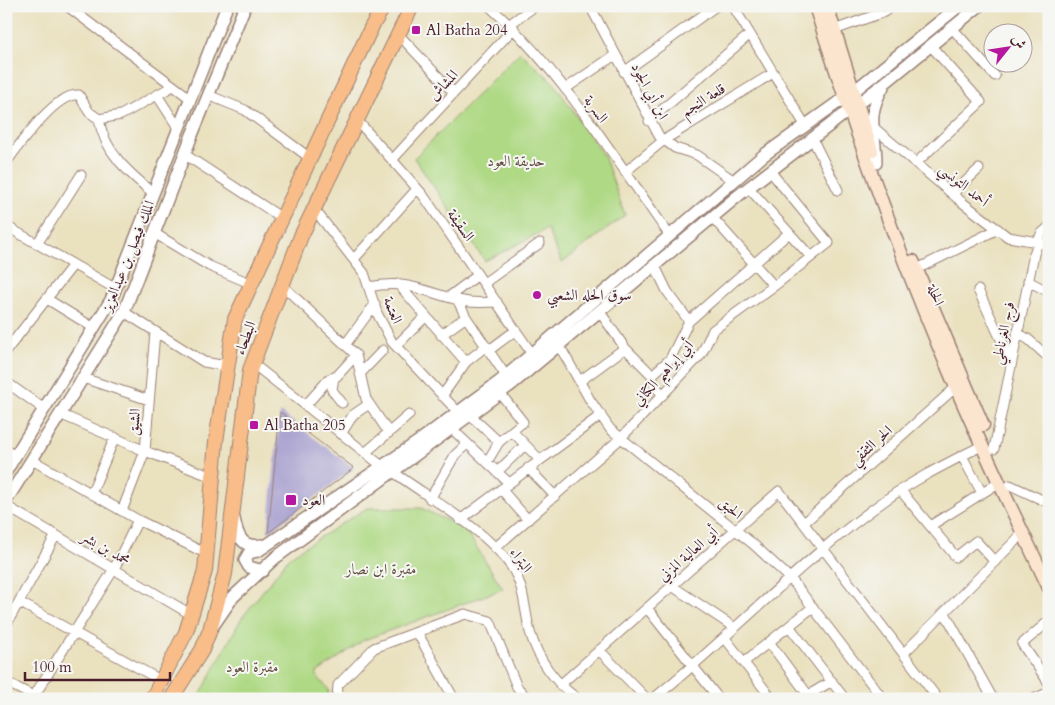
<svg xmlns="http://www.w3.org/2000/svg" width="1055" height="705" font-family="Cardo,Amiri,serif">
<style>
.green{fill:#afd984;stroke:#7c7c58}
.building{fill:#aaa3d0}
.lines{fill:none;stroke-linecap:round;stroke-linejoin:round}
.minor-casing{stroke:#9a8075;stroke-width:11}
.tertiary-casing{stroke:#9a8075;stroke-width:14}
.secondary-casing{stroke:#9a8075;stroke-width:15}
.primary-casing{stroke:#9a8075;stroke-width:16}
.minor{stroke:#fff;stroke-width:9}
.tertiary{stroke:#fff;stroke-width:11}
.secondary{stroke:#fce5cf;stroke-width:12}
.primary{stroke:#f8bd88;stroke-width:14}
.poi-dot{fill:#b5179e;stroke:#f6f6f2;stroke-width:2}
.labels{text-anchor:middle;stroke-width:4;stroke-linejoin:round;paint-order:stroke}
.poi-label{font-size:15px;fill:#4a1f2b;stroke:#f6f6f2;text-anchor:start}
.street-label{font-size:15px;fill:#4a1f2b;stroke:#f6f6f2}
.park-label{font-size:15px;fill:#634e41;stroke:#f6f6f2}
</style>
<rect width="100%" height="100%" fill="#f6f6f2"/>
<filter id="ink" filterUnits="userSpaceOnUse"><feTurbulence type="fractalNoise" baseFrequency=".02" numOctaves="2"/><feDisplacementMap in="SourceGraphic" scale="10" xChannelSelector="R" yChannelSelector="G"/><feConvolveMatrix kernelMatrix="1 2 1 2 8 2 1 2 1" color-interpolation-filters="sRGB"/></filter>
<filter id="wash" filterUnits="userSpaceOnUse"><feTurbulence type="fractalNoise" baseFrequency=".0096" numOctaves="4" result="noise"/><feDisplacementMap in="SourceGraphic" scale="20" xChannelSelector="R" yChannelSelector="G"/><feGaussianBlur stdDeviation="1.12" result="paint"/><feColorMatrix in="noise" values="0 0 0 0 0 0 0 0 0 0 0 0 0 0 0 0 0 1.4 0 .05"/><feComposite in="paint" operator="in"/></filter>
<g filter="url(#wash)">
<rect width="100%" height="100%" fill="#eae1bf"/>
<path class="green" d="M 520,52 L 554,83 L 605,158 L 625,215 L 562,263 L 547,229 L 485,261 L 414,158 Z
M 367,508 L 421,508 L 465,529 L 503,589 L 364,640 L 315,674 L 329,690 L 328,699 L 198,699 L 241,619 L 290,556 Z"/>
<g id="blocks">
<path class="building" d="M 280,412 L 354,468 L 268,533 Z"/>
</g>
</g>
<g filter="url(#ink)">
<use href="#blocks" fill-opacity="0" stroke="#9a8075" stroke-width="1"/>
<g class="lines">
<g class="minor-casing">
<path id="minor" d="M 67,6 L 191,99
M 489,6 C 562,71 614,157 670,236
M 590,6 L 659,136 L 675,148 L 697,155 L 734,181
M 733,6 L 805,125
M 510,24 L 535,6
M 952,28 L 995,76
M 834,30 L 884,12 L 892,6
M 398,34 L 454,93
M 624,72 L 716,6
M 565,89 L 615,55
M 157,95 L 179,129
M 208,95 L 245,110 L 310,158
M 99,119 C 104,152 129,173 153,193
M 356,119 L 423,195 L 532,354
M 649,121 L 750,34
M 872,126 L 963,203 L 1008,237 L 1038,242 L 1049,246
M 812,138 L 838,190
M 184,154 L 282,218
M 392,160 L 514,28
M 6,163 C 19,145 56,92 79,95 L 89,112 L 99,119 L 121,115 L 173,86
M 916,163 L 981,102 L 931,46
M 625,172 L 664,140 L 773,73
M 748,187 L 811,257
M 952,194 L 979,169
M 314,209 L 364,273 L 377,313 L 392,342 L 458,412
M 712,217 L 774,286
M 6,226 L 116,289
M 154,233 L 209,266 L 252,284
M 37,244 L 81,175
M 354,259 L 417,189
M 655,266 L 667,291 L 689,321
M 917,269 L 998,229
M 1028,281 L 1049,292
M 484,283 L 540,243
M 398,284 L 466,362
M 282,285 L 356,355 L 366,399 L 389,433
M 369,287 C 412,278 430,296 469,302 C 478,303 488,302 497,302
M 978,290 L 1011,361
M 450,296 L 478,275
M 47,299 L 94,328
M 457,299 L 466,317 L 506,376
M 124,312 L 204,362 L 221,365 L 228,359
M 600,312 L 625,348 L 652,375 L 654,385 L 663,395
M 1017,333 L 1028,339 L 1049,358
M 441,335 L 466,317
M 345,345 L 375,304
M 559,345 L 590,400 L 610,429 L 753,544 L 791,579 L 883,699
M 396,346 L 426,316
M 6,351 L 73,265
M 252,363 L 382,466
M 360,374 L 383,350
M 652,375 L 670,359 L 689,321 L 789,233
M 334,377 L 332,390 L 342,403
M 83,378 L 149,400
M 580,381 L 625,348
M 6,382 L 44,409
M 500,393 L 523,422 L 512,431 L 540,460
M 442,396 L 466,362 L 485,347 L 492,348 L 516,330
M 305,406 L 329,379 L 337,376 L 356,355
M 60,414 L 145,451 L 215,478
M 470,415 L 499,442
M 451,428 L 509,483
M 341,434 L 353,415 L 369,404
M 994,449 L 1034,254 L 1041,234 L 1049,227
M 6,450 L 15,456
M 365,453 L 409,415
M 962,456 L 982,493
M 32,460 L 138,520 L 207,554
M 487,462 L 499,442 L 512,431
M 528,468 L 555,496
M 392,471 C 430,499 484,528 511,566 C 525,587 524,609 530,632 C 538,659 555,683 578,699
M 497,472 L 525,445
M 1010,485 L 1049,503
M 501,489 L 528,520
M 901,491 L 956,557 L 976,541 L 995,562
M 91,494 L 115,437
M 430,499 L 455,455 L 467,444
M 6,506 L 192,615
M 122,511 L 145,451 L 155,332
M 460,520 L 601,415
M 804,523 L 956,387
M 930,526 L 1000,482
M 495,548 L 621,438 L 701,355 L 713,330 L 778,283 L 829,243 L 770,171
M 672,586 L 735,628
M 19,602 L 162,681
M 647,608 L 719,699
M 945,613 L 993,699
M 1049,621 L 1022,644 L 1049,683
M 6,625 L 56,535
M 789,626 L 845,699
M 417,632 L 454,699
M 725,638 L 772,699
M 769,642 L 808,695
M 599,650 L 647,699
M 904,653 L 1023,533
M 744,662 L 813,607
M 6,682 L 39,699
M 560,685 L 779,491 L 938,699
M 34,696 L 114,569 L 138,520
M 337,699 L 338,685 L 374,648 L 465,614 L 490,621 L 517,687 L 528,699
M 653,699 C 733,635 803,558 887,499 C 917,478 950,462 983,445
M 802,699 L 832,681
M 1034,699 L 1049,692"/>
</g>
<g class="tertiary-casing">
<path id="tertiary" d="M 876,163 C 876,130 865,118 883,87
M 6,471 L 111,300 L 227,6
M 6,501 L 124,312 L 192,135 L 245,6
M 234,518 C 237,534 241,549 261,545
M 263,571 L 249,567 L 245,560 L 249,553 L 258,551 L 419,441 L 499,382 L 764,155 L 854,91 L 959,6
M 213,626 L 233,597 L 275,558 L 512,384 L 739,195 L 886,82 L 979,6"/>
</g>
<g class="secondary-casing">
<path id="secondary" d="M 815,6 C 855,132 900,257 952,378 C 982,449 1016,518 1049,588
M 827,6 L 872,151
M 913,261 L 983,425"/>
</g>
<g class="primary-casing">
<path id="primary" d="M 152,699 L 186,632 L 205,571 L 216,441 L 235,319 L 372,26 L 384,6
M 171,699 L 202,650 L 210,630 L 225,574 L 250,370 L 301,236 L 412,6"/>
</g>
<use href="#minor" class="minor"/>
<use href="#tertiary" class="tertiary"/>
<use href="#secondary" class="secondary"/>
<use href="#primary" class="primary"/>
</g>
</g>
<g class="poi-dot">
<rect x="411" y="25" width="10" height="10" rx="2.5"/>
<circle cx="537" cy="295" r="5"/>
<rect x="249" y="420" width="10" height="10" rx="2.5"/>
<rect x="285" y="494" width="12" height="12" rx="2.5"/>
</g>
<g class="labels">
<g class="poi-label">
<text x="426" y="35">Al Batha 204</text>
<text x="547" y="300">سوق الحله الشعبي</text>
<text x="264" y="430">Al Batha 205</text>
<text x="302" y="505">العود</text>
</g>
<g class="street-label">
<text transform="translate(443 85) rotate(-47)" y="5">المشاش</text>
<text transform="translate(650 91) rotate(62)" y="5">ابن أبي الجود</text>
<text transform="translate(703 100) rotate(-32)" y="5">قلعة النجم</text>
<text transform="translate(596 109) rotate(54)" y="5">السربة</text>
<text transform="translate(964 185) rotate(39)" y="5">أحمد التونسي</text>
<text transform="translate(461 225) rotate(55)" y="5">السقيفة</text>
<text transform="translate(128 256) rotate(-68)" y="5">الملك فيصل بن عبدالعزيز</text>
<text transform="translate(936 295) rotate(68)" y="5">الحلة</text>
<text transform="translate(393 310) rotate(68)" y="5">العتمة</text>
<text transform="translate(1003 333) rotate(-78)" y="5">فرج الغرناطي</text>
<text transform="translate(245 338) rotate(-69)" y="5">البطحاء</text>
<text transform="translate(663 373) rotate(-48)" y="5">أبي إبراهيم الكتاني</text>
<text transform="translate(134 422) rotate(-86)" y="5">الشيق</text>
<text transform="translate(871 445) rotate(-42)" y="5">الحر الثقفي</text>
<text transform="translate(731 508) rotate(39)" y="5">الحبق</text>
<text transform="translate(106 548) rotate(30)" y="5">محمد بن بشر</text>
<text transform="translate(688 554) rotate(-41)" y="5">أبي العالية المزني</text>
<text transform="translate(521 560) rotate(54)" y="5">البتراء</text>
</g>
<g class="park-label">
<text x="516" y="166">حديقة العود</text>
<text x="381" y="574">مقبرة ابن نصار</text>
<text x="252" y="672">مقبرة العود</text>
</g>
</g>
<rect width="1055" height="705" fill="none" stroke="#f6f6f2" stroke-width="25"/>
<g transform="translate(1008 48) rotate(60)"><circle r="24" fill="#f6f6f2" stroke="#b1a0a2"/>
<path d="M0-4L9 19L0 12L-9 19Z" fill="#b5179e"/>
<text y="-8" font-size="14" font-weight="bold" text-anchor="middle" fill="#4a1f2b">ش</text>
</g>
<path d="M25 672v8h145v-8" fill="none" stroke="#4a1f2b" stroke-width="2.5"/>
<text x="32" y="672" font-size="15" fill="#4a1f2b" stroke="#f6f6f2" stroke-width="4" paint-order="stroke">100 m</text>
</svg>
